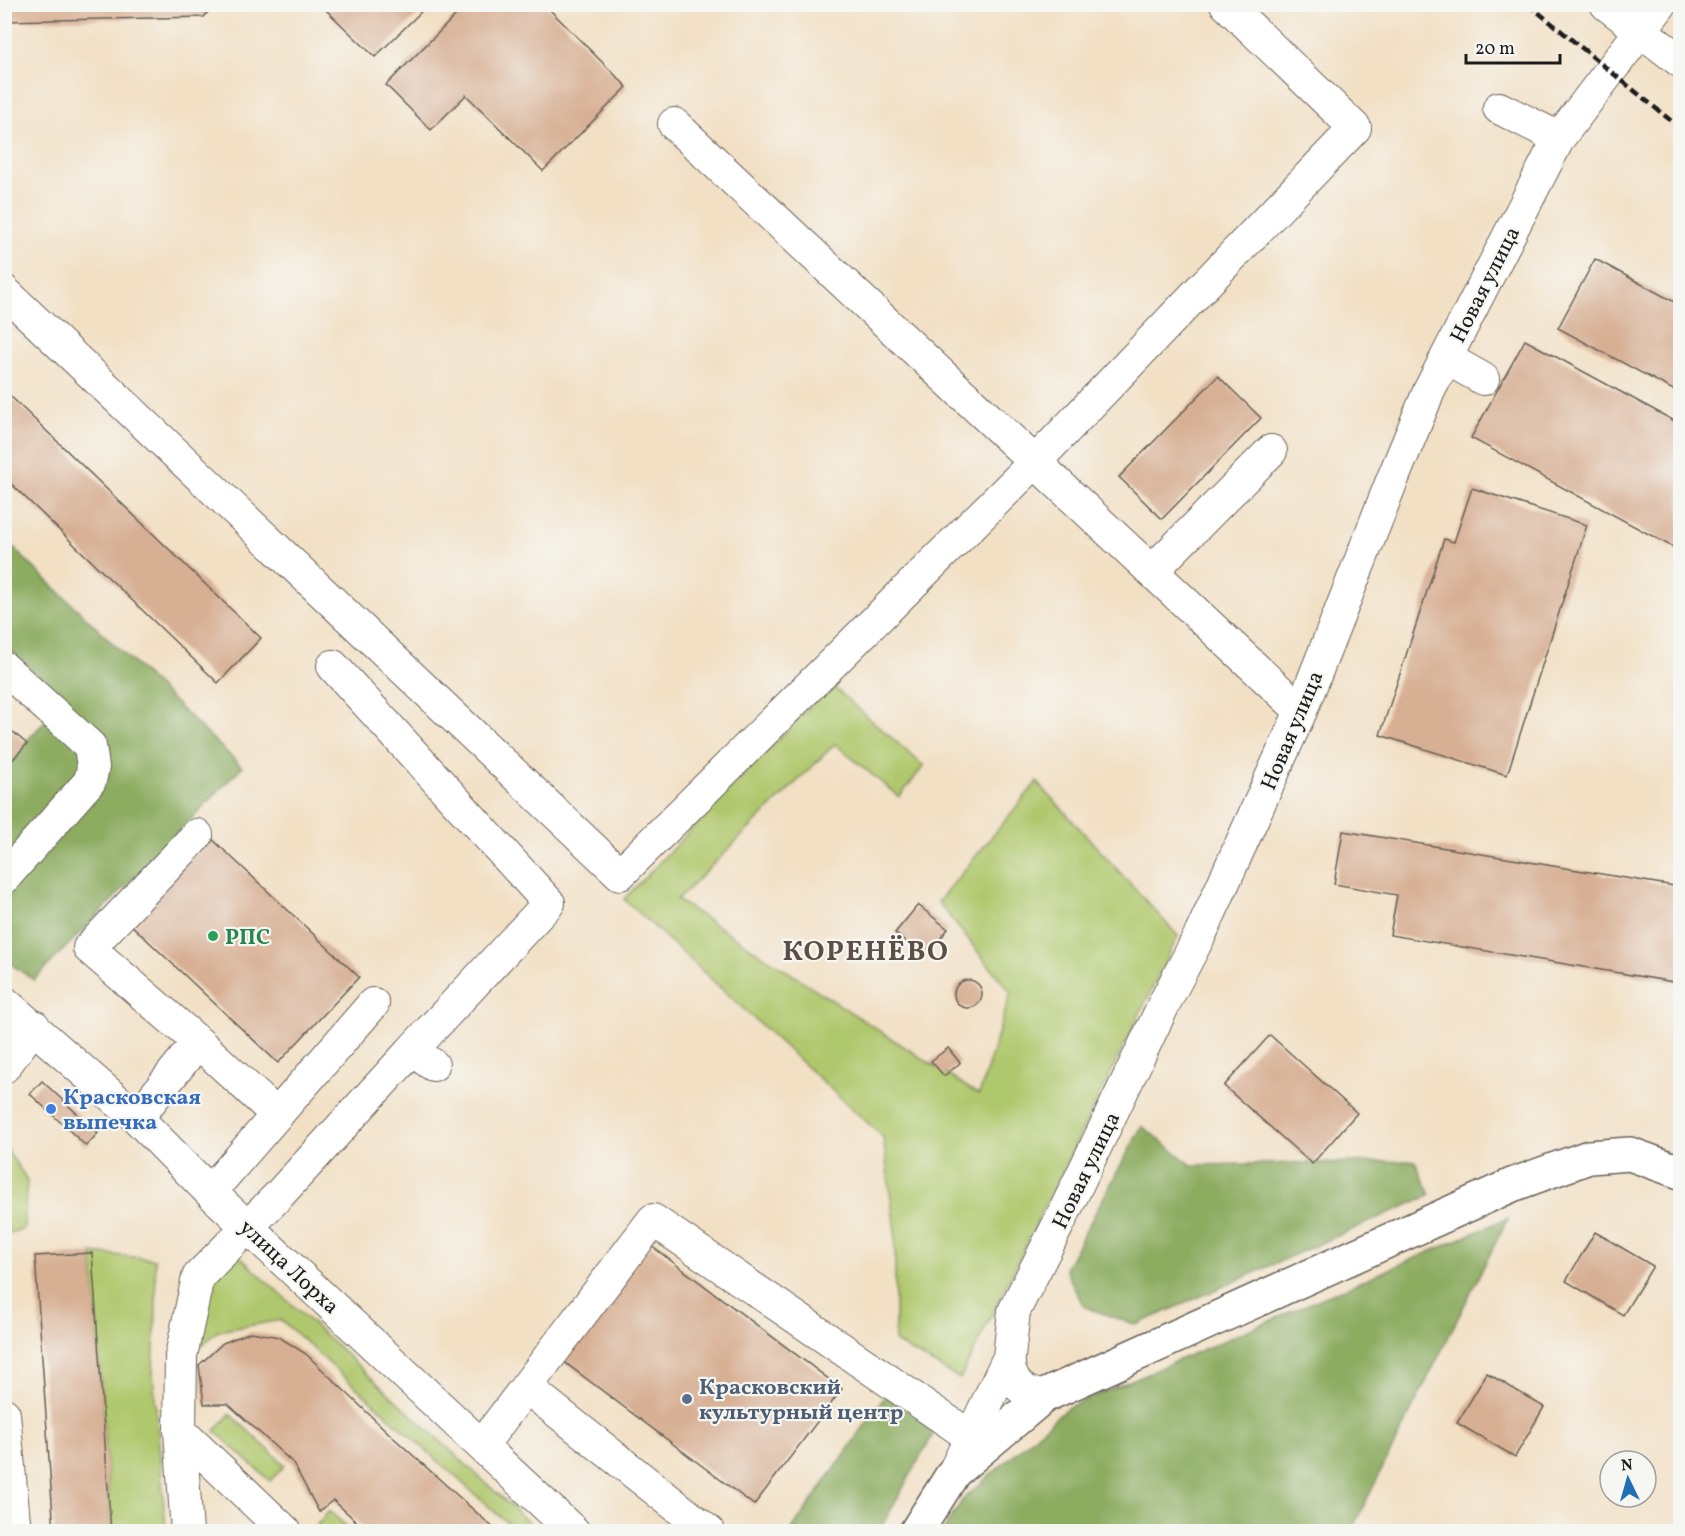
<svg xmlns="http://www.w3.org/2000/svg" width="1685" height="1536" font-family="Vollkorn,serif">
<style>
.green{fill:#b0c86d;stroke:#667244;stroke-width:1.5}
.forest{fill:#8cac60;stroke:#54643e;stroke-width:1.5}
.building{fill:#d7af93}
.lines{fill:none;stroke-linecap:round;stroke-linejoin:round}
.minor-casing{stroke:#676157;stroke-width:34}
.major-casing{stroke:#676157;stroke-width:36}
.minor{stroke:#fff;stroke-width:32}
.major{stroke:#fff;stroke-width:33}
.rail{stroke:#1c1c1c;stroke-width:4.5;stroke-dasharray:9 4.5;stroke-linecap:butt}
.leisure-dot{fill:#2e9e5b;stroke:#f6f6f2;stroke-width:2}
.shop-dot{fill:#3f7fe0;stroke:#f6f6f2;stroke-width:2}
.service-dot{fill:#5c6f8a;stroke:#f6f6f2;stroke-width:2}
.labels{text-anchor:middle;stroke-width:4.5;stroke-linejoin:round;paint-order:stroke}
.street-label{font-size:22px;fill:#1c1c1c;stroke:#f6f6f2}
.leisure-label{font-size:22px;font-weight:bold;fill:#27864d;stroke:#f6f6f2;text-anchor:start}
.shop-label{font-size:22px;font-weight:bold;fill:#366cbe;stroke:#f6f6f2;text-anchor:start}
.service-label{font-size:22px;font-weight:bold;fill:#4e5e75;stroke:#f6f6f2;text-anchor:start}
.district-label{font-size:28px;font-weight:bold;letter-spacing:1.5px;fill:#5d4f46;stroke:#f6f6f2}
</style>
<rect width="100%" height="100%" fill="#f6f6f2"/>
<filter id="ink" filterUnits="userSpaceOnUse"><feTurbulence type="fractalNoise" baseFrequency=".0167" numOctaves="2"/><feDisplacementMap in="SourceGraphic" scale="12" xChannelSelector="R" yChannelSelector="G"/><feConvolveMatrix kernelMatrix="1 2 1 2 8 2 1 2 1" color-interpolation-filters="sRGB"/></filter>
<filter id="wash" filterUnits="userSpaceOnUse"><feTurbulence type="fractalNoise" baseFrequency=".008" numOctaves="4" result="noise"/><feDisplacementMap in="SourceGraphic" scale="24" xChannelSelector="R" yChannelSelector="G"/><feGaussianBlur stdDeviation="1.35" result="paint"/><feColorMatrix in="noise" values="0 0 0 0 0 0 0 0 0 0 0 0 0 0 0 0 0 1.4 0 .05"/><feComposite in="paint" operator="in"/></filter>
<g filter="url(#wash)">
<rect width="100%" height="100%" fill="#f2e0c5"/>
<path class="green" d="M 831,685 L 924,766 L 899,797 L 835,744 L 677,900 L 979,1095 L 1011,993 L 938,902 L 1037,782 L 1178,936 L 960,1379 L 895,1342 L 895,1231 L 883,1137 L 624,899 Z
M 4,1145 L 27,1180 L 24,1229 L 5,1234 Z
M 92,1253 L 155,1259 L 156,1308 L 153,1374 L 166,1531 L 111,1531 Z
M 238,1255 L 538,1531 L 516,1531 L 281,1320 L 218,1331 L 197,1350 L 209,1282 Z
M 230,1414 L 285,1465 L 270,1481 L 215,1431 Z
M 329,1511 L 352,1531 L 324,1531 L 317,1525 Z"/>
<path class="forest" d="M 4,539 L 242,767 L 34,980 L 5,960 L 5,764 L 65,700 L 5,646 Z
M 1142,1126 L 1192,1165 L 1415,1161 L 1430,1195 L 1136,1325 L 1084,1307 L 1065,1269 Z
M 1508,1218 L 1351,1531 L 943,1531 L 963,1499 L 1067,1408 Z
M 886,1395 L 935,1431 L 879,1531 L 790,1532 Z"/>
<g id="blocks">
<path class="building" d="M 4,4 L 214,4 L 204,17 L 4,21 Z
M 332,4 L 429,4 L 375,57 L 326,10 Z
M 467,4 L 544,4 L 627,87 L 543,171 L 466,95 L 431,130 L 386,85 Z
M 1595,259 L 1680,305 L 1680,385 L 1677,392 L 1558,328 Z
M 1525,340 L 1680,424 L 1680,551 L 1471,438 Z
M 1218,376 L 1261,418 L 1162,519 L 1119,477 Z
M 4,390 L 261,638 L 218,683 L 4,477 Z
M 1472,488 L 1587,525 L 1507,775 L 1380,735 L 1444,539 L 1454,542 Z
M 4,724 L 27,744 L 4,769 Z
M 1343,831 L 1680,887 L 1680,983 L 1390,935 L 1397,895 L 1334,884 Z
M 209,836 L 359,977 L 278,1063 L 128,922 Z
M 918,905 L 948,929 L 925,957 L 895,933 Z
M954 994a14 14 0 1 1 28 0a14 14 0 1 1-28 0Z
M 1270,1035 L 1357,1113 L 1312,1164 L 1224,1086 Z
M 948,1048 L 960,1063 L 944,1076 L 931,1061 Z
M 42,1081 L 98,1133 L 86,1146 L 30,1094 Z
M 1595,1232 L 1653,1266 L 1623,1315 L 1566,1281 Z
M 650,1245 L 842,1389 L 754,1505 L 563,1361 Z
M 92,1253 L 111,1532 L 54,1532 L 35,1256 Z
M 251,1332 L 279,1337 L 306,1354 L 396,1440 L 498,1532 L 368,1532 L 333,1500 L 319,1512 L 293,1463 L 228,1404 L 204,1404 L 199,1365 L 223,1343 Z
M 1487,1373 L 1544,1407 L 1515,1457 L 1457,1423 Z"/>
</g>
</g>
<g filter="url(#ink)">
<use href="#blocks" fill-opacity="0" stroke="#676157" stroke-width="1.5"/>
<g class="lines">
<g class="minor-casing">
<path id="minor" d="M 1606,4 L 1680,61
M 1499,108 L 1559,138
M 674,124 L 1301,711
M 4,291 L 620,874 L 1035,462 L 1355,128 L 1226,4
M 1446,358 L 1483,379
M 1152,571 L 1271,451
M 333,666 L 549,903 L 412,1050
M 4,668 L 90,746 L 93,767 L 90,781 L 4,878
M 197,835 L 89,948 L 198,1042 L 277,1115
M 4,1002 L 137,1118 L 210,1192 L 574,1532
M 4,1067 L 34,1026
M 137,1118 L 198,1042
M 210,1192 L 373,1004
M 1009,1357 C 1007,1379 1022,1395 1044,1396
M 526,1387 L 709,1532
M 4,1414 L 15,1532
M 180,1431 L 187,1532
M 482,1445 L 653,1220 L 971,1437
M 954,1472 L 1009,1357 L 1014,1311 L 1059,1223 L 1166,1000 L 1201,933 L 1301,711 L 1391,483 L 1429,391 L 1559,138 L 1661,4
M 286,1532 L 180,1431 L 181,1356 L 198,1277 L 277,1197 L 412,1050 L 433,1065"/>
</g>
<g class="major-casing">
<path id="major" d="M 916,1532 L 954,1472 L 1044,1396 L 1512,1185 L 1589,1157 L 1630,1154 L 1680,1172"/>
</g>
<use href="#minor" class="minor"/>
<use href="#major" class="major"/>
<path class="rail" d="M 1528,4 L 1680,128"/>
</g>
</g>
<circle class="leisure-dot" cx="213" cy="936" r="6"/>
<circle class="shop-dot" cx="51" cy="1109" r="6"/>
<circle class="service-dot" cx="687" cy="1399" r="6"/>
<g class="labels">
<g class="street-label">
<text transform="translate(1484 284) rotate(-63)" y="8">Новая улица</text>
<text transform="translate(1291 730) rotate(-67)" y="8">Новая улица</text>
<text transform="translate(1085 1170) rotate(-64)" y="8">Новая улица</text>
<text transform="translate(290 1266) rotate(43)" y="8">улица Лорха</text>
</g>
<g class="leisure-label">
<text x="225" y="944">РПС</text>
</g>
<g class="shop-label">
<text x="63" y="1104">Красковская<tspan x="63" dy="25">выпечка</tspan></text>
</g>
<g class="service-label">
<text x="699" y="1394">Красковский<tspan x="699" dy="25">культурный центр</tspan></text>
</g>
<g class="district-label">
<text x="866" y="960">КОРЕНЁВО</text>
</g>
</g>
<rect width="1685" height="1536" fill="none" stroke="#f6f6f2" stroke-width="24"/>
<g transform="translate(1628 1479) rotate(355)"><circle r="28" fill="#f6f6f2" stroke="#9f9f9c" stroke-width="1.5"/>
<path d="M0-4.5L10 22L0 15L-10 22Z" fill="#1f6fb2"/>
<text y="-9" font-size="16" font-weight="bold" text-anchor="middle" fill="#1c1c1c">N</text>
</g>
<path d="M1466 54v9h94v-9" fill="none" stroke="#1c1c1c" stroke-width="3"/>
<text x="1475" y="54" font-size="18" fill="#1c1c1c" stroke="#f6f6f2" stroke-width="4.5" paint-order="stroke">20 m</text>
</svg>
